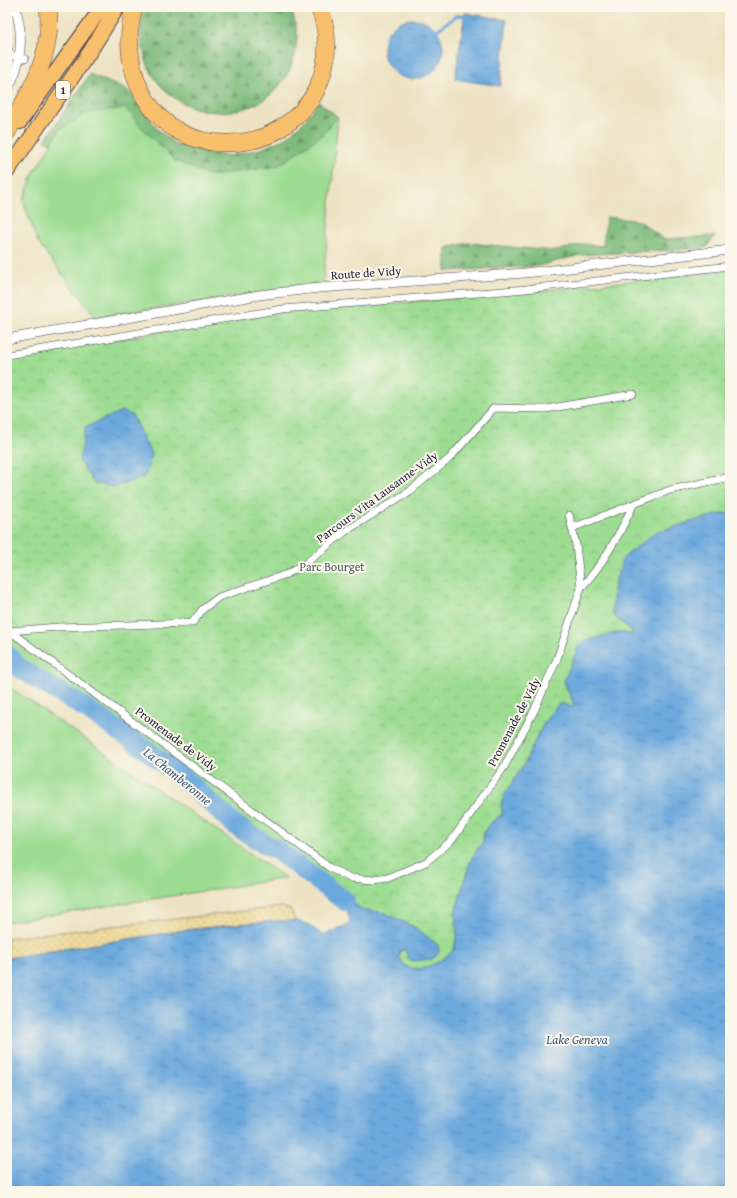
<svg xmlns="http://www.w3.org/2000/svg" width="737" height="1198" font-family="'Gentium Book Plus',serif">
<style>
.forest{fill:url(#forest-firs);stroke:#506f5c}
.sand{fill:url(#sand-dots);stroke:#887e6c}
.park{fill:url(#park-crowns);stroke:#608066}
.garden{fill:#9ddd92;stroke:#608066}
.water{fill:url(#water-ripples);stroke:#47668c}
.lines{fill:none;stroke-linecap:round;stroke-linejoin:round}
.stream{stroke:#6ca9dd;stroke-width:3.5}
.river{stroke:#6ca9dd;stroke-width:20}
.pedestrian-casing{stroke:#403f4f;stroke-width:8}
.minor-casing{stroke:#403f4f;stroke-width:10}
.primary-casing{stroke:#403f4f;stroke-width:16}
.motorway-casing{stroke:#403f4f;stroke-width:18}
.pedestrian{stroke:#fff;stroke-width:7}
.minor{stroke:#fff;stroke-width:9}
.primary{stroke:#f8bf6c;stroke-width:14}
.motorway{stroke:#f8bf6c;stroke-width:17}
.labels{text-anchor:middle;stroke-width:4;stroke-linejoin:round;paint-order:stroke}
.shield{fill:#fbf7ec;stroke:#636270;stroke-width:1}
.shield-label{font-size:11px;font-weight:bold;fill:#22223b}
.street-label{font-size:12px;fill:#22223b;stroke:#fbf7ec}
.park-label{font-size:12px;fill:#475a55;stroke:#fbf7ec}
.water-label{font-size:13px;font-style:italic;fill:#40587c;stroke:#fbf7ec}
</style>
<defs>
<pattern id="forest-firs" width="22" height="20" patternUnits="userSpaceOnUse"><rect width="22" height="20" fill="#7ebc7c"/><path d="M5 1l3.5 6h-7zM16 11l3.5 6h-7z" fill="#679867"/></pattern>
<pattern id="sand-dots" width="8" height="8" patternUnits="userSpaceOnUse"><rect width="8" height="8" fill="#eeda9e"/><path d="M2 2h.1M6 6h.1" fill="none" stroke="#ccbb89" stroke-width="1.8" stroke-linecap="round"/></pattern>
<pattern id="park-crowns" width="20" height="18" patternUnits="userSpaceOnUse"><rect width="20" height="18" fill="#9ddd92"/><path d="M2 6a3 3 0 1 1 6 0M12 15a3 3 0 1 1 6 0" fill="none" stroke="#87bd7f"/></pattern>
<pattern id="water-ripples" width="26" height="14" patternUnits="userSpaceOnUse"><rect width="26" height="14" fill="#6ca9dd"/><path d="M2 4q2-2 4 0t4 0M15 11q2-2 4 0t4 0" fill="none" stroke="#5889b4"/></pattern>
</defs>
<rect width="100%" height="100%" fill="#fbf7ec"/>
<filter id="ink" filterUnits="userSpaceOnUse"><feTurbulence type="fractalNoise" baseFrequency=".025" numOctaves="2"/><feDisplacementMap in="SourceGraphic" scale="8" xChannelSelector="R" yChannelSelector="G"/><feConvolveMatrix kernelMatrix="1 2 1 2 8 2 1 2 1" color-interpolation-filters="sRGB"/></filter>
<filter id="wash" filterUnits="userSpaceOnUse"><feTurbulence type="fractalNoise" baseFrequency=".012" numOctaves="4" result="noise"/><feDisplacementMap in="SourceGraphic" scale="16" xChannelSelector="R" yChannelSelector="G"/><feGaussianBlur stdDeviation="0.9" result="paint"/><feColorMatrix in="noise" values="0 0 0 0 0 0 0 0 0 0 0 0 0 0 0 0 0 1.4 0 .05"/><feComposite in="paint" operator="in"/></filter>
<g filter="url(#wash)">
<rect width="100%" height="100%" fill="#ede3c3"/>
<path class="forest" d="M 143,7 L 291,7 C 293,16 297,28 297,37 C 292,147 121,135 143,7 Z
M 90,74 L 129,91 L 157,129 L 174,143 L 201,151 L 228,156 L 261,149 L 286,138 L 305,121 L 319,102 L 338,117 L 321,136 L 278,166 L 210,176 L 175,162 L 145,131 L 125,108 L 60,129 L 51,143 L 45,140 Z
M 606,217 L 640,221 L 663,239 L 715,236 L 706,248 L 580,255 L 538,266 L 446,271 L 446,248 L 468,243 L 556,251 L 584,244 L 603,246 Z"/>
<path class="sand" d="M 282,907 L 291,910 L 295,921 L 245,923 L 185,930 L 7,958 L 7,938 Z"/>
<path class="park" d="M 730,270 L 730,513 L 715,515 L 656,532 L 615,617 L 633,631 L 632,635 L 620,632 L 564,681 L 574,705 L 573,708 L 561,703 L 556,707 L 538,734 L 503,813 L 491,823 L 484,832 L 483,843 L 476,851 L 470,862 L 455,913 L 457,933 L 454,950 C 444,959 421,975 407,967 C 404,965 401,960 399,957 L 401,950 L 405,950 L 407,954 L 416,928 L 385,913 L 363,910 L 350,901 L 345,901 L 278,851 L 258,840 L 235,825 L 186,780 L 145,749 L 88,710 L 19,667 L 7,655 L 7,358 L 267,314 L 527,292 Z"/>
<path class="garden" d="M 125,108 L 145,131 L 175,161 L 210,176 L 278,166 L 321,136 L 338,117 L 323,283 L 96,317 L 38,243 L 23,201 L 34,172 L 60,129 L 87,113 Z
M 7,685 L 286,878 L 7,922 Z"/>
<path class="water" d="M 465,13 L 507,20 L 500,86 L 455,79 Z
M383 49a30 30 0 1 1 60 0a30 30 0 1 1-60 0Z
M 122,411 L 132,415 L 152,456 L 144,477 L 115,487 L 94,483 L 79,461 L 86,427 Z
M 730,513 L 730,1191 L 7,1191 L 7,958 L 185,930 L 272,921 L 295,921 L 308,924 L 322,935 L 348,925 L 350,921 L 345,901 L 350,901 L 363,910 L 385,913 L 416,928 L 438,945 L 439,952 L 433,959 L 412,961 L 408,958 L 405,950 L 401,950 L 399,957 C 401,960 404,965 407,967 C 421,975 444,959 454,950 L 457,933 L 455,913 L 470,862 L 476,851 L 483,843 L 484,832 L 491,823 L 503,814 C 501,808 500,804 503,799 C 508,787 517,777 523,766 C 534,746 542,718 561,703 L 572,707 L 574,705 L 564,681 L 579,645 L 584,641 L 620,632 L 632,635 L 632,631 L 615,617 L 612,611 L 614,586 L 623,558 L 656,532 L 715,515 Z"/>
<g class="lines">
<path class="stream" d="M 437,30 L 456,16 L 464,15"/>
<path class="river" d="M 7,655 L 18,667 L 88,710 L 145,749 L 186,780 L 235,825 L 258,840 L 278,851 L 345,901"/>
</g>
</g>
<g filter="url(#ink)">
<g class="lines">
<g class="pedestrian-casing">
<path id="pedestrian" d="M 7,45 L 10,55 L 25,59
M 7,355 L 283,309 L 526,289 L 730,266
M 572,528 L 670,490 L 730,477
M 581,588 C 604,563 619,536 633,505
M 7,629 L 330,868 L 350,878 L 374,880 L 388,878 L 426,862 L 452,840 L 504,767 L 534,711 L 557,659 L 581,588 L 576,545 L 569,515
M 10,631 L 58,627 L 192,623 L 203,609 L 219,597 L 287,574 L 306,563 L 346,531 L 410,491 L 449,459 L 494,408 L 546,409 L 633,394"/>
</g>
<g class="minor-casing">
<path id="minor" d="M 7,90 C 22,65 24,34 15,7
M 7,339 L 259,295 L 319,288 L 525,273 L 730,250"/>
</g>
<g class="primary-casing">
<path id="primary" d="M 20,122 L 102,7
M 7,172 L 89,53 L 118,7"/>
</g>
<g class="motorway-casing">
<path id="motorway" d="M 134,7 C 116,73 154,145 228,143 C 249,143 268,138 285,125 C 300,115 312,101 319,84 C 329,59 329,32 319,7
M 7,132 C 30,93 54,54 48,7"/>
</g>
<use href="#pedestrian" class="pedestrian"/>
<use href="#minor" class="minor"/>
<use href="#primary" class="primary"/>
<use href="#motorway" class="motorway"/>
</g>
</g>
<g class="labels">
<rect class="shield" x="56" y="81" width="14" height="18" rx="3"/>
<g class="shield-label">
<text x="63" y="94">1</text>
</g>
<g class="street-label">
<text transform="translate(366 273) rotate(-4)" y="4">Route de Vidy</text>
<text transform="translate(377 497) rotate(-36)" y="4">Parcours Vita Lausanne-Vidy</text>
<text transform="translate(514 722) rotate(-62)" y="4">Promenade de Vidy</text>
<text transform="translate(176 739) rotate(37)" y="4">Promenade de Vidy</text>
</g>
<g class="park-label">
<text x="332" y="571">Parc Bourget</text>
</g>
<g class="water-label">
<text transform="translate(178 776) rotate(39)" y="5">La Chamberonne</text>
<text x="577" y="1044">Lake Geneva</text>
</g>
</g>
<rect width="737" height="1198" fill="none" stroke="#fbf7ec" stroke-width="24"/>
</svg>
